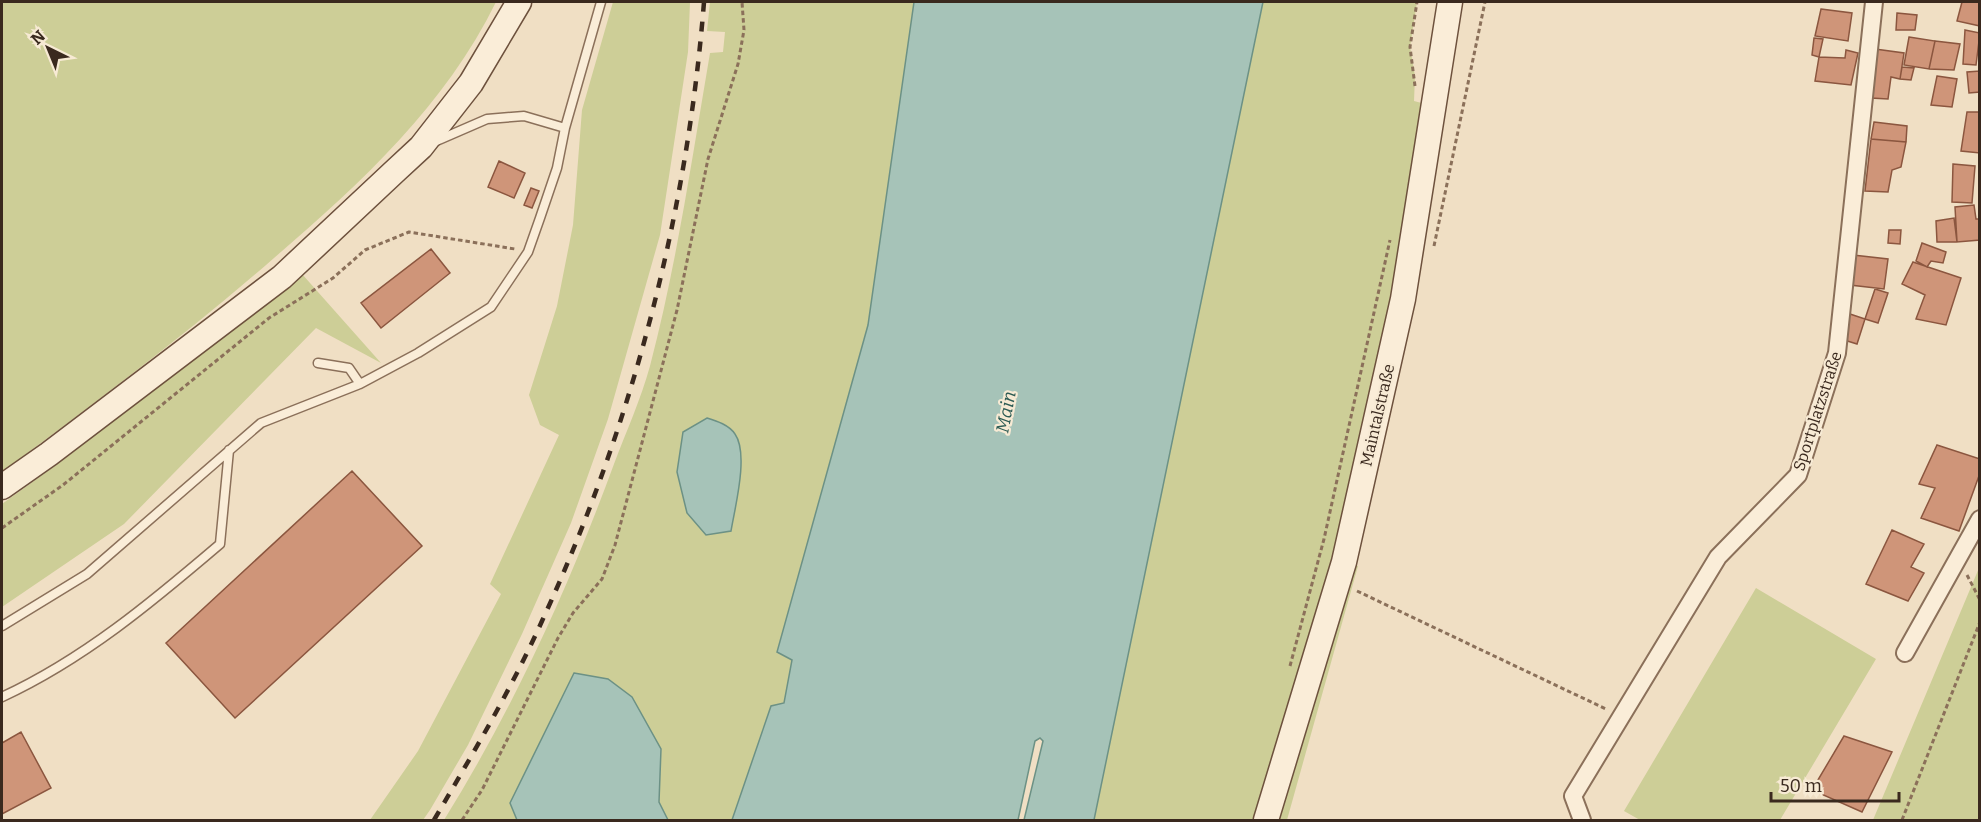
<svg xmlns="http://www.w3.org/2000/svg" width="1981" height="822" font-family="Bitter,serif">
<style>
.green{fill:#cdce97}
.water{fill:#a6c3b8;stroke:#6c9185;stroke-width:1.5}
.building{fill:#cf9579;stroke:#8b563f;stroke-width:1.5}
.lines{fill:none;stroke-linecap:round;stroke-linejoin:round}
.lane-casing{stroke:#8b705a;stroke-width:11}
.street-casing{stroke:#8b705a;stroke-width:20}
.secondary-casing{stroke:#6d513d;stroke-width:27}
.path{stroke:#8b705a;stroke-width:3;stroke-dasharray:4.5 3;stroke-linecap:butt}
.lane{stroke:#faedd8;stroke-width:8}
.street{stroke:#faedd8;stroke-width:16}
.secondary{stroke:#faedd8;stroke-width:24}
.rail{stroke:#3a291e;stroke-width:4.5;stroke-dasharray:10 10;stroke-linecap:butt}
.labels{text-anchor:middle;stroke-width:4.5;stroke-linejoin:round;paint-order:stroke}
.street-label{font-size:16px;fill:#3a291e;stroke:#f7ead4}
.water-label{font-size:18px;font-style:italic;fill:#2d5b54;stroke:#f7ead4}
</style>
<rect width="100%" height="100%" fill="#f0dfc4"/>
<path class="green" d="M 2,2 L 496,2 C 445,106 361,183 274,258 C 187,334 95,403 2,472 Z
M 613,2 L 690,2 L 688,52 L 660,235 L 608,419 L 571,523 L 522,634 L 468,745 L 430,810 L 423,820 L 370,820 L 418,751 L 501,594 L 490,584 L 559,435 L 540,425 L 529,395 L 557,306 L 573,225 L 582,110 Z
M 710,2 L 914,2 L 868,325 L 777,652 L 792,660 L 785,706 L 771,706 L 732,820 L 668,820 L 659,802 L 661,749 L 510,803 L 517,820 L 444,820 C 513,709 569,587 614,464 C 626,432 641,399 650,366 C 677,263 692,158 710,53 L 723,52 L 725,32 L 707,31 Z
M 1263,2 L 1417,2 L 1410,47 L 1415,76 L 1414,101 L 1433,106 L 1344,562 L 1358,566 L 1287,820 L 1094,820 Z
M 302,274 L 381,363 L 316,328 L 124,524 L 2,607 L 2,504 L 67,457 Z
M 1979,568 L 1979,820 L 1873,820 Z
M 1756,588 L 1876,659 L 1780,820 L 1640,820 L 1624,811 Z"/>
<path class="water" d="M 914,2 L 1263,2 L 1094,820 L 1024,820 L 1043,741 L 1040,738 L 1035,741 L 1018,820 L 732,820 L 771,706 L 784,703 L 792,660 L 777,652 L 868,325 Z
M 707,418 C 717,421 729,425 735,434 C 749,454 735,507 731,531 L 706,535 L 687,513 L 677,472 L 683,432 Z
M 574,673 L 608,679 L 632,697 L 661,749 L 659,802 L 668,820 L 517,820 L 510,803 Z"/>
<path class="building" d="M 1962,2 L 1980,2 L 1980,26 L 1957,21 Z
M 1821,9 L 1852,13 L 1848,41 L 1815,36 Z
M 1897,13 L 1917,15 L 1915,30 L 1896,30 Z
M 1965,30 L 1980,33 L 1976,65 L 1963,64 Z
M 1909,37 L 1935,41 L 1929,69 L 1904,65 Z
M 1814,38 L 1823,39 L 1819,57 L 1812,55 Z
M 1935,41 L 1960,44 L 1954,70 L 1929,69 Z
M 1875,49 L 1904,53 L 1900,79 L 1891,77 L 1888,99 L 1871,98 Z
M 1846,50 L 1858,53 L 1851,85 L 1815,81 L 1819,57 L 1845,58 Z
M 1902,67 L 1914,68 L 1911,80 L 1900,79 Z
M 1980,71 L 1980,92 L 1969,93 L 1967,72 Z
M 1937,76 L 1957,79 L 1952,107 L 1931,105 Z
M 1967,112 L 1980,112 L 1980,153 L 1961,151 Z
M 1874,122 L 1907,126 L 1906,142 L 1871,139 Z
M 1871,139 L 1906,142 L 1901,167 L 1892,170 L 1888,192 L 1865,191 Z
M 499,161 L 525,173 L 514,198 L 488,187 Z
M 1953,164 L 1975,166 L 1972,203 L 1952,202 Z
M 531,188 L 539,191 L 532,208 L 524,205 Z
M 1974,205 L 1976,219 L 1980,219 L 1980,240 L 1957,242 L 1955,207 Z
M 1954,218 L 1957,242 L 1937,242 L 1936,221 Z
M 1889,230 L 1901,230 L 1900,244 L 1888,243 Z
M 1922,243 L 1946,252 L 1943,263 L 1931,261 L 1927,267 L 1916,261 Z
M 431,249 L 450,273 L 381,328 L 361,303 Z
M 1853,255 L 1888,259 L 1884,289 L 1850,285 Z
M 1913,262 L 1961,278 L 1946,325 L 1916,319 L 1925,295 L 1902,284 Z
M 1875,289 L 1888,293 L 1878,323 L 1865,319 Z
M 1850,314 L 1865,319 L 1857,344 L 1841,339 Z
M 1937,445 L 1980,459 L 1980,473 L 1959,531 L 1921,518 L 1935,488 L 1919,484 Z
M 352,471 L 422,546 L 235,718 L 166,643 Z
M 1892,530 L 1924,544 L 1911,567 L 1924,573 L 1908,601 L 1866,584 Z
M 21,732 L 51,788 L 2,814 L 2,743 Z
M 1844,736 L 1892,752 L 1862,812 L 1812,790 Z"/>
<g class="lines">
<g class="lane-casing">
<path id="lane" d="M 434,142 L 487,119 L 524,116 L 565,128
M 318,363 L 349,368 L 360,384
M 2,626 L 87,574 L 261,423 L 360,384 L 418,353 L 491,307 L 528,252 L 540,218 L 557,168 L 565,128 L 601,2
M 2,697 C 84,659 152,602 220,544 L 229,450"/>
</g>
<g class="street-casing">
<path id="street" d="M 1905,653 L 1980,519
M 1582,820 L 1573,796 L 1718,557 L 1798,475 L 1837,353 L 1874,2"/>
</g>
<g class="secondary-casing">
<path id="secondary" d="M 2,487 L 49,454 L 282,277 L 394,172 L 421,147 L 471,83 L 519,2
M 1266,820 L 1344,562 L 1403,299 L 1450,2"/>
</g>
<path class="path" d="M 1415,86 L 1410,47 L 1417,2
M 1434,246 L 1485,2
M 2,528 L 63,485 L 269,318 L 333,278 L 365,250 L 409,232 L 515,249
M 1967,575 L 1980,600
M 1357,591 L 1606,709
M 1290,666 L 1324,539 L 1390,240
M 462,820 L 482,790 L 558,638 L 573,613 L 602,579 L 615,545 L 677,310 L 708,159 L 738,64 L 744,30 L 742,2
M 1902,820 L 1980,622"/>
<use href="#lane" class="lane"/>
<use href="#street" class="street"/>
<use href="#secondary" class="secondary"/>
<path class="rail" d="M 434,820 C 472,755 511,690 542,621 C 632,426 687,216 704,2"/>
</g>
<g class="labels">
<g class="street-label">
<text transform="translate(1817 411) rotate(-72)" y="6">Sportplatzstraße</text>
<text transform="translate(1377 415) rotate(-77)" y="6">Maintalstraße</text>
</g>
<g class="water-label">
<text transform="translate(1006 412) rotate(-79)" y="6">Main</text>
</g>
</g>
<rect width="1981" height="822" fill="none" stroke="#3a291e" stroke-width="6"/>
<g transform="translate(48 48) rotate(317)" stroke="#f7ead4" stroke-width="4.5" paint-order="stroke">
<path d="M0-4.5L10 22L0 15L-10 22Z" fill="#3a291e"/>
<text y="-9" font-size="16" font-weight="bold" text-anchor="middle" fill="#3a291e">N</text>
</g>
<path d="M1771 792v9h128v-9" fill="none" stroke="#3a291e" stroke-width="3"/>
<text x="1780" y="792" font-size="18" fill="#3a291e" stroke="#f7ead4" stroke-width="4.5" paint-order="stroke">50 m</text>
</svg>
